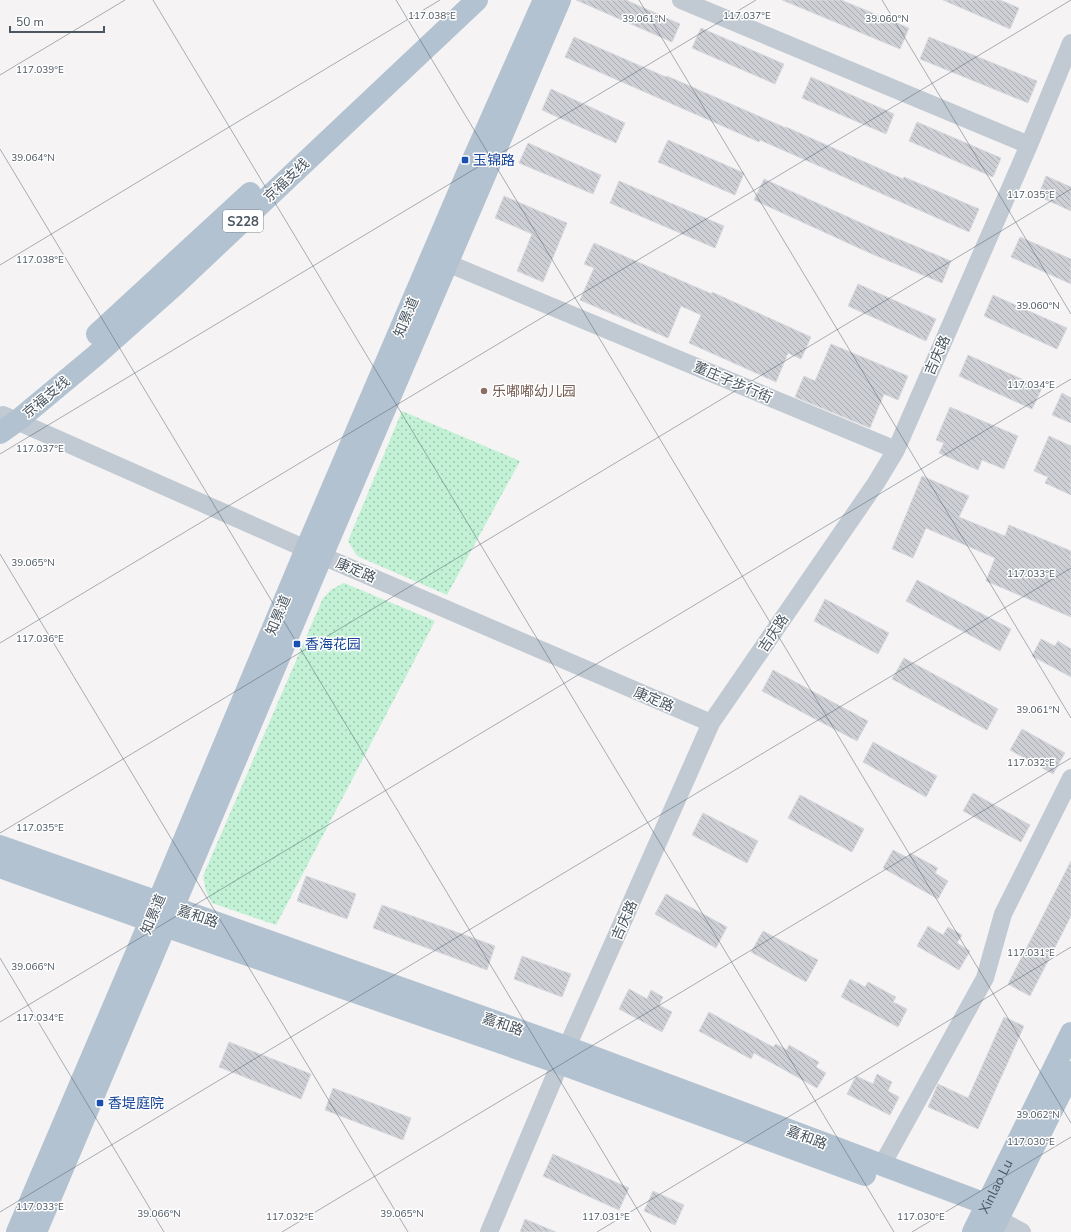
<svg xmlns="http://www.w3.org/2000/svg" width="1071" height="1232" font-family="'Nunito Sans','Noto Sans SC',sans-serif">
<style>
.park{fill:url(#park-dots)}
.building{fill:url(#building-back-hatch);stroke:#d7d9de}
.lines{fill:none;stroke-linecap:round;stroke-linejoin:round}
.minor{stroke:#c1cad2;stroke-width:18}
.major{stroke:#b3c2d1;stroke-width:22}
.ticks{fill:none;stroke:#4a5661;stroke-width:1;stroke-opacity:0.45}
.transit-dot{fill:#1a4fb4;stroke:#fff;stroke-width:1.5}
.education-dot{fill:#8d6e63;stroke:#fff;stroke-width:1.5}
.labels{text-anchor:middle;stroke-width:3;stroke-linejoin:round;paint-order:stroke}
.shield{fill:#fff;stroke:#808990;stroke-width:1}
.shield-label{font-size:13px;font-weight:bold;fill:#4a5661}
.transit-label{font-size:14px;fill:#164399;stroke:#fff;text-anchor:start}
.street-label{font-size:14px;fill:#4a5661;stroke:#fff}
.education-label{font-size:14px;fill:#785e54;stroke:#fff;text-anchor:start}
.ticks-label{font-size:10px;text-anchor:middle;fill:#4a5661;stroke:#fff;stroke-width:3;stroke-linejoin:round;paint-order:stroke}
</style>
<defs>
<pattern id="park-dots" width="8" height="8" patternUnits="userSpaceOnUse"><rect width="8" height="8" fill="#c3f1d5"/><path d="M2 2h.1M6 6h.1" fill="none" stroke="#a0c6b0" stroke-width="1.8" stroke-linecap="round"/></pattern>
<pattern id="building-back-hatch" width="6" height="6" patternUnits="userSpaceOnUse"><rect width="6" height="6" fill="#cdcfd5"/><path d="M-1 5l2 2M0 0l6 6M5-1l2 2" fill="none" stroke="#a8abb0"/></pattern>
</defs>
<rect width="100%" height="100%" fill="#f5f3f3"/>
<path class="park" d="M 402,411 L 520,461 L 447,595 L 357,556 L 348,541 Z
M 344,583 L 435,621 L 276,925 L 212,903 L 206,891 L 203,876 L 323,598 L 332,589 Z"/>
<path class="building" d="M 576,0 L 626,0 L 680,24 L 672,42 Z
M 782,0 L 841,0 L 909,28 L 900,49 Z
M 943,0 L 1000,0 L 1019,8 L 1010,29 Z
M 701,28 L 784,64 L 775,84 L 692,48 Z
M 574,37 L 666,77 L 667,76 L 786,128 L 786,127 L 903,179 L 904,177 L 979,209 L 969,232 L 760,140 L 759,142 L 565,57 Z
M 929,37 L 1037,81 L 1028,103 L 920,59 Z
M 811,77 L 894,114 L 886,134 L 802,98 Z
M 551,89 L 625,123 L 616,143 L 542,110 Z
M 917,122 L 1001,158 L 993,177 L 909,141 Z
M 668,140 L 744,173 L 735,195 L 658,162 Z
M 528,143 L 601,175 L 593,194 L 519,163 Z
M 1046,176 L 1071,187 L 1071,211 L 1038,196 Z
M 764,179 L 879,231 L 951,261 L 942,283 L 872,254 L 754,200 Z
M 619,181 L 724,226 L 715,248 L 610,203 Z
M 504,196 L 567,223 L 543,282 L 517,271 L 532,234 L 495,218 Z
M 1020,237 L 1071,259 L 1071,284 L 1011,257 Z
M 594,243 L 712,294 L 712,292 L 811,337 L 801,359 L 788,353 L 776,382 L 689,343 L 701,315 L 681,306 L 668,338 L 580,300 L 594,268 L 584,264 Z
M 858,284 L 936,319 L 926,341 L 848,306 Z
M 993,295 L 1067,328 L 1057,349 L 984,316 Z
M 831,344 L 908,376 L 898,400 L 884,394 L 870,428 L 795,397 L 804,376 L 815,381 Z
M 968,355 L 1042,388 L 1032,409 L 959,376 Z
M 1062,393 L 1071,398 L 1071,423 L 1052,415 Z
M 950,407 L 1018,436 L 1004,469 L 982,460 L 978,470 L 939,453 L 944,443 L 936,440 Z
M 1049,436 L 1071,446 L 1071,495 L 1045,483 L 1048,477 L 1034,471 Z
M 922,476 L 969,496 L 959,517 L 1005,536 L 1009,525 L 1071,551 L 1071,617 L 986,581 L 995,558 L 926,528 L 913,558 L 892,549 Z
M 917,580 L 1011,629 L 1000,651 L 906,601 Z
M 825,599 L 889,633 L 878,654 L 814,621 Z
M 1041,639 L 1055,646 L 1058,641 L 1071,649 L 1071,677 L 1032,656 Z
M 904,658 L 998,709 L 987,730 L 892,679 Z
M 773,670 L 868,721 L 857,741 L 762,691 Z
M 1022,729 L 1065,753 L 1053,774 L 1010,750 Z
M 873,742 L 937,776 L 926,797 L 863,762 Z
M 973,793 L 1030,825 L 1021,842 L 963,811 Z
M 800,795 L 864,829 L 852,852 L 788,818 Z
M 703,813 L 758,841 L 747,863 L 692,835 Z
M 893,850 L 908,858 L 910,853 L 938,868 L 935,873 L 948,881 L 938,899 L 883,868 Z
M 1071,861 L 1071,916 L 1030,996 L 1008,984 Z
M 306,876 L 356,894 L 347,919 L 297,901 Z
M 666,894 L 727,927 L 716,948 L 655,914 Z
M 382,905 L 495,946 L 487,970 L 373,928 Z
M 928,926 L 943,935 L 948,927 L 962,935 L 957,943 L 970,951 L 959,970 L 917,946 Z
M 763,931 L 818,960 L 806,982 L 751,952 Z
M 522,956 L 571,974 L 562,997 L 514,979 Z
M 850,979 L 865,987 L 868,982 L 896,997 L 893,1002 L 907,1009 L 898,1027 L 841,997 Z
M 629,989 L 647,999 L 651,990 L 663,997 L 659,1005 L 672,1012 L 662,1032 L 619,1009 Z
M 709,1012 L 773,1047 L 776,1044 L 787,1050 L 789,1045 L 819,1062 L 816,1067 L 826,1073 L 817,1088 L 754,1053 L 751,1059 L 699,1031 Z
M 1004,1017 L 1024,1026 L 978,1129 L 928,1107 L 938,1084 L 968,1098 Z
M 229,1042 L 311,1074 L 301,1099 L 219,1067 Z
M 877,1074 L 892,1082 L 888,1091 L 899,1097 L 890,1115 L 847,1094 L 856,1076 L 873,1084 Z
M 333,1088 L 411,1118 L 403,1140 L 325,1110 Z
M 553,1154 L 629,1188 L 619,1210 L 543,1176 Z
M 653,1191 L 684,1205 L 675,1225 L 644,1211 Z
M 525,1219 L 556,1232 L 520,1232 Z"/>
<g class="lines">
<path class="minor" d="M 681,0 L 1029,145
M 435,258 L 896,450
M 3,415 L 306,549 L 711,723
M 882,1165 L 985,978 L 1003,914 L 1071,778
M 998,1219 L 1022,1232
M 489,1232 L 567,1047 L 711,723 L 876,483 L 896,450 L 1029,145 L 1071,43"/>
<g class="major">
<path d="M 97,334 L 250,193"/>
<path d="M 0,433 L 17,421 L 95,356 L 175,285 L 477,0"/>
<path d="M 0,846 L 567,1047 L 986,1204 L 998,1219"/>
<path d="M 0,867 L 150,921 L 562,1064 L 865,1175"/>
<path d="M 992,1231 L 1071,1072"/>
<path d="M 17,1232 L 158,902 L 306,549 L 471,164 L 544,0"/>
<path d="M 36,1232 L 322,556 L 560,0"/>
<path id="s1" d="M 973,1232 L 1071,1033"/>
</g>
</g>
<path class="ticks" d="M 153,0 L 894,1232M 396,0 L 1071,1123M 639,0 L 1071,718M 882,0 L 1071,314M 0,75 L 125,0M 0,149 L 651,1232M 0,265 L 440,0M 0,454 L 756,0M 0,554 L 408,1232M 0,643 L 1071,0M 0,833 L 1071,189M 0,958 L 164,1232M 0,1022 L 1071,379M 0,1212 L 1071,568M 282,1232 L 1071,758M 597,1232 L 1071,947M 912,1232 L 1071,1137"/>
<g class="transit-dot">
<rect x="461" y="156" width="8" height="8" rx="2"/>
<rect x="293" y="640" width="8" height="8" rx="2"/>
<rect x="96" y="1099" width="8" height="8" rx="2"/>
</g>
<circle class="education-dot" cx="484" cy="391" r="4"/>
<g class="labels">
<rect class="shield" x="223" y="210" width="40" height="22" rx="3"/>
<g class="shield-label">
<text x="243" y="226">S228</text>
</g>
<g class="transit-label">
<text x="473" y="165">玉锦路</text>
<text x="305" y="649">香海花园</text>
<text x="108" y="1108">香堤庭院</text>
</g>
<g class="street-label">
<text transform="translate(286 180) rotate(-43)" y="5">京福支线</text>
<text transform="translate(406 317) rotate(-67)" y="5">知景道</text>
<text transform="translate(937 355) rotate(-66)" y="5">吉庆路</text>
<text transform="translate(733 382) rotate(23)" y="5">董庄子步行街</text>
<text transform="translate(46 397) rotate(-40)" y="5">京福支线</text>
<text transform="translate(356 570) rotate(23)" y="5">康定路</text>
<text transform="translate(278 615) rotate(-67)" y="5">知景道</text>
<text transform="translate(773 633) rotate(-56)" y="5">吉庆路</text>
<text transform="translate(654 699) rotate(23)" y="5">康定路</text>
<text transform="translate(153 914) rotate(-67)" y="5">知景道</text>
<text transform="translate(198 916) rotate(19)" y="5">嘉和路</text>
<text transform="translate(624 920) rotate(-66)" y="5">吉庆路</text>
<text transform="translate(503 1024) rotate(19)" y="5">嘉和路</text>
<text transform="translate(807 1137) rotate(21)" y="5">嘉和路</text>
<text dy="5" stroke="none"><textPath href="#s1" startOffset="51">Xinlao Lu</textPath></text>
</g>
<g class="education-label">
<text x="492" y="396">乐嘟嘟幼儿园</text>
</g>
</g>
<g class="ticks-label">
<text x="432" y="19">117.038°E</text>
<text x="747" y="19">117.037°E</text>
<text x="644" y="22">39.061°N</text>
<text x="887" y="22">39.060°N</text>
<text x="40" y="73">117.039°E</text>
<text x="33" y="161">39.064°N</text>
<text x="1031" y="198">117.035°E</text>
<text x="40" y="263">117.038°E</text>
<text x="1038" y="309">39.060°N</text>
<text x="1031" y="388">117.034°E</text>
<text x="40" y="452">117.037°E</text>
<text x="33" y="566">39.065°N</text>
<text x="1031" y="577">117.033°E</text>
<text x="40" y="642">117.036°E</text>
<text x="1038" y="713">39.061°N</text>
<text x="1031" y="766">117.032°E</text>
<text x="40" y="831">117.035°E</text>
<text x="1031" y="956">117.031°E</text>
<text x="33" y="970">39.066°N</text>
<text x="40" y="1021">117.034°E</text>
<text x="1038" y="1118">39.062°N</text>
<text x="1031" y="1145">117.030°E</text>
<text x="40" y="1210">117.033°E</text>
<text x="159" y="1217">39.066°N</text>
<text x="402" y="1217">39.065°N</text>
<text x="290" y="1220">117.032°E</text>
<text x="606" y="1220">117.031°E</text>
<text x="921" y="1220">117.030°E</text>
</g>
<path d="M10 26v6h94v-6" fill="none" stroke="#4a5661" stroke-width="2"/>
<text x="16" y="26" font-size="12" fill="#4a5661" stroke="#ffffff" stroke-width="3" paint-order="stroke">50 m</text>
</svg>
